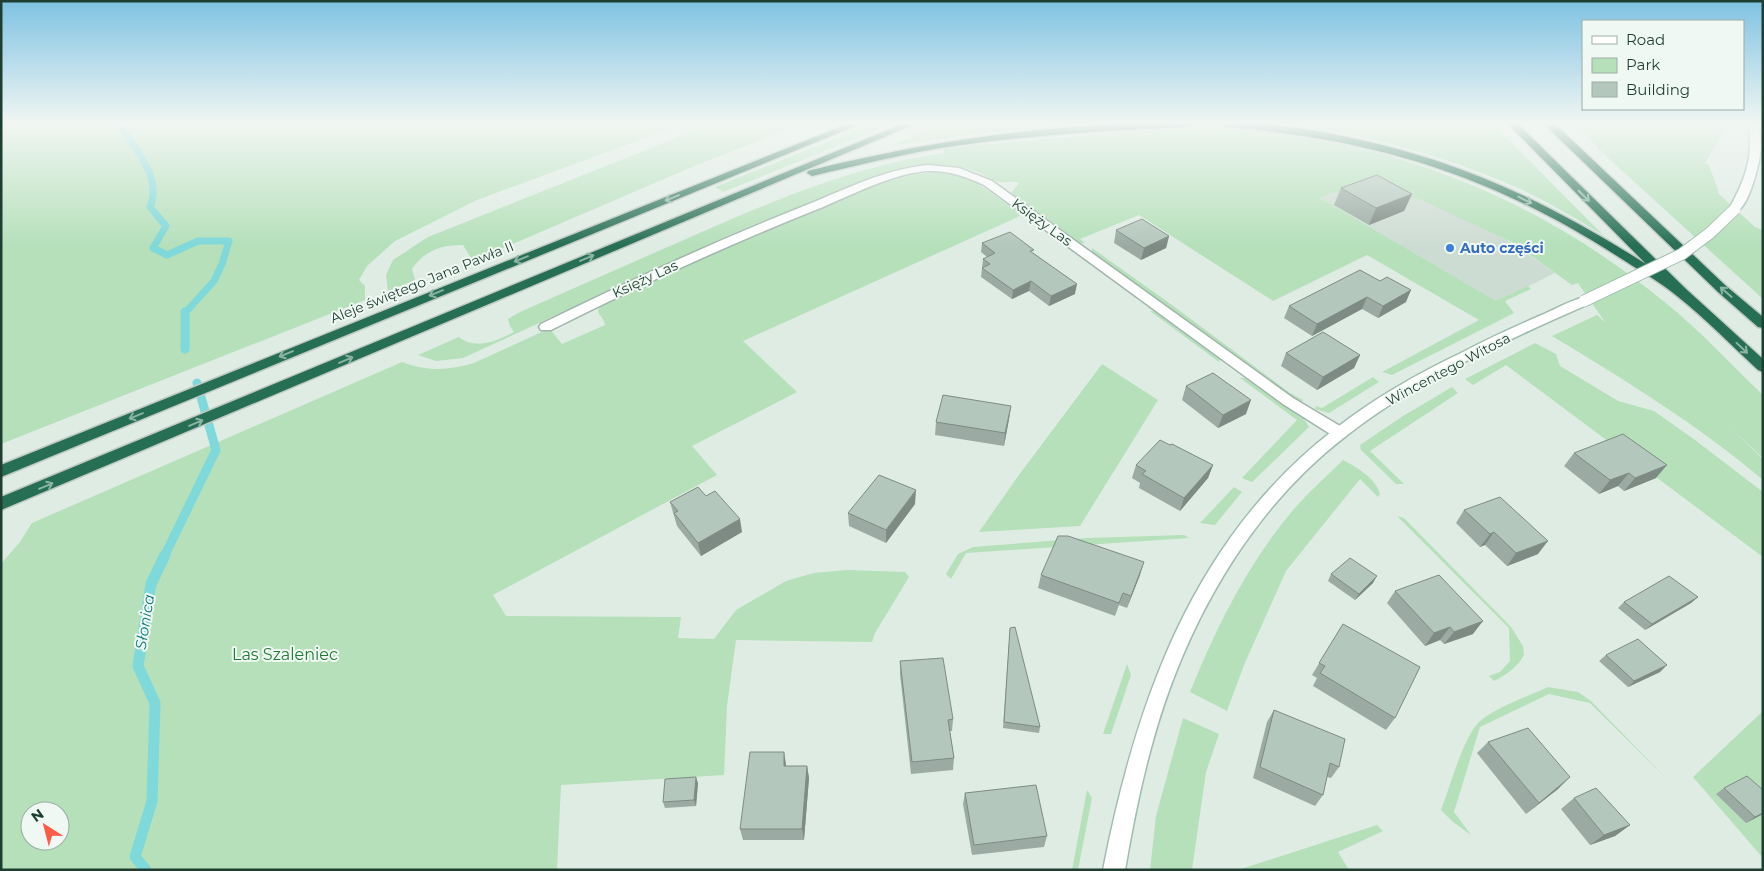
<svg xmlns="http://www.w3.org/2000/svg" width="1764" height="871" font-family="Montserrat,sans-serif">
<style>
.built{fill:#cddcd3}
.green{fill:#b5e0ba;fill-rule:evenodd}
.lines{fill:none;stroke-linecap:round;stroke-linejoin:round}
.stream-far2{stroke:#7fd8d9;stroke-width:7}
.stream-far1{stroke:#7fd8d9;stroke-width:9}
.stream{stroke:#7fd8d9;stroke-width:11}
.street-casing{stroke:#a1b4ab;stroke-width:3}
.secondary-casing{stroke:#9fbcae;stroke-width:3}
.highway-casing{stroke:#c0c9c5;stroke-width:3}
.street{fill:#fff;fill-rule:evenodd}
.secondary{fill:#fff;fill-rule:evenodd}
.highway{fill:#266e54;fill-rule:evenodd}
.secondary-bridge-casing{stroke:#9fbcae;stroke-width:13;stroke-linecap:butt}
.secondary-bridge{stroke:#fff;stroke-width:11}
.wall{fill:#9baba3}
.shaded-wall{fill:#7e8b84}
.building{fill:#b4c7bd;stroke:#7e8b84}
.oneway{stroke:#8bb3a4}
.shop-dot{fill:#3f7fe0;stroke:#f0f8f3;stroke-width:2}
.labels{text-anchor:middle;stroke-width:4;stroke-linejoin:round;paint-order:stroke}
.street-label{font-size:14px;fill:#1e3e31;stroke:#f0f8f3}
.shop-label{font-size:14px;font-weight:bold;fill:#366cbe;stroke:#f0f8f3;text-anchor:start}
.water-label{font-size:15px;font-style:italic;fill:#117a7b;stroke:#f0f8f3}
.near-park-label{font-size:16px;fill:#237a38;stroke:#f0f8f3}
</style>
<rect width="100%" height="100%" fill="#dfece4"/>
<path class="built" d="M 1375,190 L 1421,200 L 1500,235 L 1555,273 L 1497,302 L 1320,198 L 1331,193 Z"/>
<path class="green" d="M 1,124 L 683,124 L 477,200 L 395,241 L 367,266 L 359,280 L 365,286 L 365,300 L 1,444 Z
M 711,124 L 801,124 L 692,167 L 473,261 L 463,245 C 442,244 424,251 412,269 L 415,280 L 388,291 L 386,275 L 393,260 L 428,237 Z
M 871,124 L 891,124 L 723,192 L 715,187 Z
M 942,124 L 1093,124 L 991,132 L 893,145 Z
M 1283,124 L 1493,124 L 1603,235 C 1570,215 1535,194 1499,180 C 1431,152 1356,132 1283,124 Z
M 1576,124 L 1729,124 L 1705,163 L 1709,165 L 1718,190 L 1718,193 L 1755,227 L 1763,230 L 1763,299 L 1607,157 Z
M 1205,128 C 1380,134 1532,193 1667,304 C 1701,331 1731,365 1763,395 L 1763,458 L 1725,423 L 1763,459 L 1763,480 C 1698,425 1625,380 1552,336 L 1597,315 L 1605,322 L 1578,283 L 1572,285 L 1512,242 L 1421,200 L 1375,190 L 1331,193 L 1320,198 L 1496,301 L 1528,286 L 1531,289 L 1505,301 L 1514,313 L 1392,375 L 1382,372 L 1479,320 L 1367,255 L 1273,301 L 1139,215 L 1080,239 L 1085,243 L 1077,243 L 1013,196 L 1012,192 L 1019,183 C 1011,180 1008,183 1000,182 C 992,181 983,174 975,171 C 948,162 922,164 895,172 L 705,247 L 463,358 L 436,361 L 418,355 L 459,337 C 476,351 498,340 514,332 L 510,326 L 508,319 L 520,312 C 575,288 631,263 686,239 C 770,202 853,166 944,153 L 943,148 L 1125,132 Z
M 947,172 L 970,178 L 1017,211 L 1020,216 L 743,341 L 797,392 L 692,446 L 717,475 L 493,595 L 506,616 L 681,617 L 678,638 L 714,639 L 736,610 L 786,581 L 814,573 L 847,570 L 905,572 L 909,577 L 875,633 L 872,642 L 736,640 L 727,706 L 724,775 L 561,785 L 557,870 L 1,870 L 1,564 L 20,542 L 32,523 L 402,362 C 426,372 450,370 474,363 L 546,330 L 551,330 L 562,344 L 605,325 C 603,313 592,315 603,303 C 675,270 746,237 819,208 C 860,192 901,171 947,172 ZM 30,811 L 60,811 L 60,841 L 30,841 Z
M 1092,248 L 1172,305 L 1290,393 L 1303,400 L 1301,402 L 1295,399 L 1092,254 Z
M 1150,311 L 1154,311 L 1220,359 L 1219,362 Z
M 1535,343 L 1556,354 L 1560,366 L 1618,401 L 1654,411 L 1695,440 L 1763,492 L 1763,557 L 1506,365 L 1473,385 L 1465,379 Z
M 1102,364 L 1158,400 L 1080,526 L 979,532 L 1016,479 Z
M 1373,377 L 1379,382 L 1329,413 L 1315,409 L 1316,406 L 1322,408 Z
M 1240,378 L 1245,378 L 1304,419 L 1309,427 L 1252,482 L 1242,478 L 1297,420 Z
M 1452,387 L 1458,393 L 1370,451 L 1404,484 L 1396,484 L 1361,450 L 1360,445 L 1403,416 Z
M 1343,460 C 1356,467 1376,478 1380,494 L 1378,497 L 1360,479 L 1286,571 L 1244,665 L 1227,711 L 1190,692 C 1215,630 1246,567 1289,515 C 1305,495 1325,478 1343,460 Z
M 1234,487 L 1242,492 L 1215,525 L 1200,523 Z
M 1397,516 L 1404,518 L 1511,627 L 1523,646 L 1524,655 C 1517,668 1507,674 1494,681 L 1489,676 L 1500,672 L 1510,661 L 1509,628 Z
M 1184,535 L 1189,538 L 966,553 L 951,579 L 946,574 L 958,554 L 973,547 L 1087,538 Z
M 1127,664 L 1131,675 L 1111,734 L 1103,734 Z
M 1548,687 L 1578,692 L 1591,701 L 1667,779 L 1590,703 L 1549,694 L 1480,727 L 1454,812 L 1471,835 L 1453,822 L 1441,810 C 1450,787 1463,738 1479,722 C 1494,708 1529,696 1548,687 Z
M 1763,711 L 1763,858 L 1693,777 Z
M 1183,718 L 1219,734 L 1206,772 L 1192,870 L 1150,870 L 1156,816 Z
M 1087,790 L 1092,798 L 1078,870 L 1072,870 Z
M 1377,825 L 1383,831 L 1338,852 L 1349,870 L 1238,870 Z"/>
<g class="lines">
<path class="stream-far2" d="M 124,124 L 122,128 C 137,150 162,180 150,207 L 166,226 L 153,248 L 167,255 L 198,241 L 229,241 L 222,264 L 214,281 L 185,313"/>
<path class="stream-far1" d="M 185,349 L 185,312
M 164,557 L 216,450 L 197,383"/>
<path class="stream" d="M 146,870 L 135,857 L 152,801 L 155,703 L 138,666 L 151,584 L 165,555"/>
<g class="street-casing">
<path id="street" d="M 928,165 L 959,168 L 992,181 L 1293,398 L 1345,429 L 1347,433 L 1345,437 L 1340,438 L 1335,437 L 1283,404 L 984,185 C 966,176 947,170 926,171 C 890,175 856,193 823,207 C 730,244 640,285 551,330 L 541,330 L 539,327 L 541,324 C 629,281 718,240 809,204 C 848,188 886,169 928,165 Z"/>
</g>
<g class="secondary-casing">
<path id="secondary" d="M 1748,124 L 1758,124 C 1760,132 1761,140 1761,148 C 1760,161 1749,209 1735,212 L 1729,209 C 1744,182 1755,155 1748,124 Z
M 1584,297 L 1590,301 L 1589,304 C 1505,341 1419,379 1346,436 C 1247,512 1183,629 1151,748 C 1140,788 1132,829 1125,870 L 1103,870 C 1136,701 1193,538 1335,429 C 1373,399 1417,374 1461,353 C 1488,339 1516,326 1544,314 C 1557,308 1570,301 1584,297 Z"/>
</g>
<g class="highway-casing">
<path id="highway" d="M 847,124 L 860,124 L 1,477 L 1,465 Z
M 902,124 L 915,124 L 1,510 L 1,497 Z
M 1120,124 L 1194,124 L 1189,127 C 1110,130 1032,135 954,146 C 906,153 859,165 812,176 L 807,173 L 808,171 C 911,145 1014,129 1120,124 Z
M 1221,124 C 1259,121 1299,127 1337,135 C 1453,157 1547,201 1646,264 L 1508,124 L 1518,124 L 1686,289 L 1763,359 L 1763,372 L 1758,370 C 1731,345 1706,319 1677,296 C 1659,281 1637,269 1617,256 C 1491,175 1374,139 1226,127 Z
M 1544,124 L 1555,124 L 1726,286 L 1763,317 L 1763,328 L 1758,327 L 1718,292 Z"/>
</g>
<use href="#street" class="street"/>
<use href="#secondary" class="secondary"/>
<use href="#highway" class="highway"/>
<g class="secondary-bridge-casing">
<path id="secondary-bridge" d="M 1584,301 L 1682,254 L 1710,233 L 1735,209"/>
</g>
<use href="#secondary-bridge" class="secondary-bridge"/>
</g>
<path class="wall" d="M 1341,188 L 1412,194 L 1404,211 L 1369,225 L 1334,205 Z
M 1116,230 L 1169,236 L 1166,248 L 1141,260 L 1114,243 Z
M 982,243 L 1034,254 L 1075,294 L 1049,306 L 1029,291 L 1012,299 L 981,277 L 983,259 L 987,257 L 981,252 Z
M 1380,281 L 1406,302 L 1378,318 L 1362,309 L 1312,336 L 1284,318 L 1289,306 Z
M 1286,353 L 1360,355 L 1354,368 L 1317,390 L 1281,366 Z
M 1186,386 L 1246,414 L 1218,428 L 1182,400 Z
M 1011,406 L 1009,419 L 1004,446 L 935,435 L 936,422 Z
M 1170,445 L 1213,465 L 1208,478 L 1180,511 L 1139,488 L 1140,483 L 1132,478 L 1136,465 Z
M 1574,453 L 1656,478 L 1624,491 L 1618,486 L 1599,494 L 1564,466 Z
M 706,496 L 742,532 L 701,556 L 677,526 L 670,502 Z
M 915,504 L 886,543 L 849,526 L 848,513 Z
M 1464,510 L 1538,554 L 1507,566 L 1485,545 L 1480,547 L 1456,523 Z
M 1331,574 L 1373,583 L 1355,600 L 1328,581 Z
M 1041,575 L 1140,575 L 1127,608 L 1119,605 L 1115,616 L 1038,588 Z
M 1395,591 L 1473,634 L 1444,644 L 1440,640 L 1425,646 L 1387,603 Z
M 1698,597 L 1691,603 L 1645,630 L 1618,608 L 1624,602 Z
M 1343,624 L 1395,718 L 1386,730 L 1313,686 L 1317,678 L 1312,675 Z
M 1010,628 L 1040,727 L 1039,733 L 1003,728 Z
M 1606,655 L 1660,672 L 1628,687 L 1599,661 Z
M 900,661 L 953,719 L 952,731 L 950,731 L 954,758 L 953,770 L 911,774 L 900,674 Z
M 1274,710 L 1339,767 L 1331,778 L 1327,777 L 1323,795 L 1315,806 L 1253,778 L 1267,722 Z
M 1488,742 L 1558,789 L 1526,814 L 1477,753 Z
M 786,764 L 786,766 L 807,766 L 809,778 L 804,840 L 743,840 L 740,829 Z
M 698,783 L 696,806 L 665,808 L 663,802 Z
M 1724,788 L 1763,790 L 1763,814 L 1746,823 L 1716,794 Z
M 965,793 L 1047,836 L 1044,847 L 972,855 L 963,804 Z
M 1574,798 L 1630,825 L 1615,836 L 1590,845 L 1561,809 Z"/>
<path class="shaded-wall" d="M 1412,194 L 1404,211 L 1369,225 L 1376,208 Z
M 1169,236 L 1166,248 L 1141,260 L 1144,248 Z
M 1031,281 L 1029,291 L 1012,299 L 1013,290 Z
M 1077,284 L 1075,294 L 1049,306 L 1051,296 Z
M 1411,290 L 1406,302 L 1378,318 L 1383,306 Z
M 1367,297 L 1362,309 L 1312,336 L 1317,324 Z
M 1360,355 L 1354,368 L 1317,390 L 1323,377 Z
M 1251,400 L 1246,414 L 1218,428 L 1223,415 Z
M 1011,406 L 1009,419 L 1004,446 L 1005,433 Z
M 1213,465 L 1208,478 L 1180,511 L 1184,498 Z
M 1667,465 L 1656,478 L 1624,491 L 1635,478 Z
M 1629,473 L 1618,486 L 1599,494 L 1610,480 Z
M 916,490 L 915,504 L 886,543 L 886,530 Z
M 740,519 L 742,532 L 701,556 L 698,543 Z
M 1494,532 L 1485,545 L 1480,547 L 1490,534 Z
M 1548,541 L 1538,554 L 1507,566 L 1516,553 Z
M 1144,562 L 1140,575 L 1127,608 L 1131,596 Z
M 1377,576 L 1373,583 L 1355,600 L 1359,594 Z
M 1698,597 L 1691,603 L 1645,630 L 1652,624 Z
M 1483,621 L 1473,634 L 1444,644 L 1454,632 Z
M 1450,627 L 1440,640 L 1425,646 L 1434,633 Z
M 1667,665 L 1660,672 L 1628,687 L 1634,681 Z
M 784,752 L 786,764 L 785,778 L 784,766 Z
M 807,766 L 809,778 L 804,840 L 802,829 Z
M 696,777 L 698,783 L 696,806 L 694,800 Z
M 1570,777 L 1558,789 L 1526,814 L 1539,803 Z
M 1763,813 L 1763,814 L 1746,823 L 1755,817 Z
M 1630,825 L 1615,836 L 1590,845 L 1604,835 Z"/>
<path class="building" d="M 1377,175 L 1412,194 L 1376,208 L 1341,188 Z
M 1142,219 L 1169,236 L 1144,248 L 1116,230 Z
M 1010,232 L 1034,250 L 1030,251 L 1077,284 L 1051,296 L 1031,281 L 1013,290 L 982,268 L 990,264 L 983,259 L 995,253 L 982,243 Z
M 1360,270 L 1380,281 L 1387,277 L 1411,290 L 1383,306 L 1367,297 L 1317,324 L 1289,306 Z
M 1323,332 L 1360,355 L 1323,377 L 1286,353 Z
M 1213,373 L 1251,400 L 1223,415 L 1186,386 Z
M 943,395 L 1011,406 L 1005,433 L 936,422 Z
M 1623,434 L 1667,465 L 1635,478 L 1629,473 L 1610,480 L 1574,453 Z
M 1160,440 L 1170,445 L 1172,444 L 1213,465 L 1184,498 L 1142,474 L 1146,471 L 1136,465 Z
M 879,475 L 916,490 L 886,530 L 848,513 Z
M 698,487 L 706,496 L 715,491 L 740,519 L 698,543 L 674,513 L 678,511 L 670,502 Z
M 1500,497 L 1548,541 L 1516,553 L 1494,532 L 1490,534 L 1464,510 Z
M 1058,536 L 1068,536 L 1144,562 L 1131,596 L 1123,593 L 1119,603 L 1041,575 Z
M 1350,558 L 1377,576 L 1359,594 L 1331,574 Z
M 1439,575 L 1483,621 L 1454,632 L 1450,627 L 1434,633 L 1395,591 Z
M 1669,576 L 1698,597 L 1652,624 L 1624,602 Z
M 1343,624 L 1420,667 L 1395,718 L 1320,673 L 1325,666 L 1319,663 Z
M 1015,627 L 1040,727 L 1004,722 L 1010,628 Z
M 1638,639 L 1667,665 L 1634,681 L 1606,655 Z
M 943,658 L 953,719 L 948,720 L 954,758 L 912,762 L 900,661 Z
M 1274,710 L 1345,739 L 1339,767 L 1330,763 L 1323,795 L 1260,767 Z
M 1528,728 L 1570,777 L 1539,803 L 1488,742 Z
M 750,752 L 784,752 L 784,766 L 807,766 L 802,829 L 740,829 Z
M 1747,776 L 1763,790 L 1763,813 L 1755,817 L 1724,788 Z
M 696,777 L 694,800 L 663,802 L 665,779 Z
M 1036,785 L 1047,836 L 974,845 L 965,793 Z
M 1596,788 L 1630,825 L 1604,835 L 1574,798 Z"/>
<defs><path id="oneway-shaft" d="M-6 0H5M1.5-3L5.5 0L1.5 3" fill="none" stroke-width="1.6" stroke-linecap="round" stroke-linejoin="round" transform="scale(1.25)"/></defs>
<g class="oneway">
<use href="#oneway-shaft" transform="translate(1584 196) rotate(45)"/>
<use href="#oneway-shaft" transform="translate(672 198) rotate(158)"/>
<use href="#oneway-shaft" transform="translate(1525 200) rotate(27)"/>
<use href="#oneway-shaft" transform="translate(587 258) rotate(-23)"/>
<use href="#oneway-shaft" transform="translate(521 259) rotate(158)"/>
<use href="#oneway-shaft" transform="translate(1726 292) rotate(-139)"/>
<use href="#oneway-shaft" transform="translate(436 293) rotate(158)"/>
<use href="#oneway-shaft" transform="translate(1742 348) rotate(43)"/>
<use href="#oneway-shaft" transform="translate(286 354) rotate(158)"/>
<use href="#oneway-shaft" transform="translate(346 360) rotate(-23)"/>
<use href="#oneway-shaft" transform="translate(136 416) rotate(158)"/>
<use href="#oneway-shaft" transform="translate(196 423) rotate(-23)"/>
<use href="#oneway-shaft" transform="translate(46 486) rotate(-23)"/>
</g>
<linearGradient id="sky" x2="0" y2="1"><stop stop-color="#7ec2e2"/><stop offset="0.5" stop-color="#f1f6f3"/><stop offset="1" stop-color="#f1f6f3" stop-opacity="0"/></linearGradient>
<rect width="1764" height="246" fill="url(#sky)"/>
<circle class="shop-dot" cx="1450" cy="248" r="5"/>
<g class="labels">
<g class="street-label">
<text transform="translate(1042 222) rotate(36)" y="5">Księży Las</text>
<text transform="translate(645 279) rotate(-25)" y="5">Księży Las</text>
<text transform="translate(422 282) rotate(-22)" y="5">Aleje świętego Jana Pawła II</text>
<text transform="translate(1448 369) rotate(-28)" y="5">Wincentego Witosa</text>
</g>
<g class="shop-label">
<text x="1460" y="253">Auto części</text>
</g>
<g class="water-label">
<text transform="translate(145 622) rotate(-81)" y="5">Słonica</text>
</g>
<g class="near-park-label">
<text x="285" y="660">Las Szaleniec</text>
</g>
</g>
<rect width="1764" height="871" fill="none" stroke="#1e3e31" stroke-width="5"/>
<rect x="1582" y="20" width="162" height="90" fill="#f0f8f3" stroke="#9caea5"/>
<rect x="1592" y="36" width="25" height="8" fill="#ffffff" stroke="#9caea5"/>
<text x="1626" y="45" font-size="15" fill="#1e3e31">Road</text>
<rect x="1592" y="58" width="25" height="15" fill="#b5e0ba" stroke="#9caea5"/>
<text x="1626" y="70" font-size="15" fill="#1e3e31">Park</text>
<rect x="1592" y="82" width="25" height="15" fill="#b4c7bd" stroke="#9caea5"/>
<text x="1626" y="95" font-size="15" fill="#1e3e31">Building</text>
<g transform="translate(45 826) rotate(324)"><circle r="24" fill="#f0f8f3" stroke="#9caea5"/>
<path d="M0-4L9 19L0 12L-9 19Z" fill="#ff5b4a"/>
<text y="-8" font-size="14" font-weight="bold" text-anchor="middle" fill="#1e3e31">N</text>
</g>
</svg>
